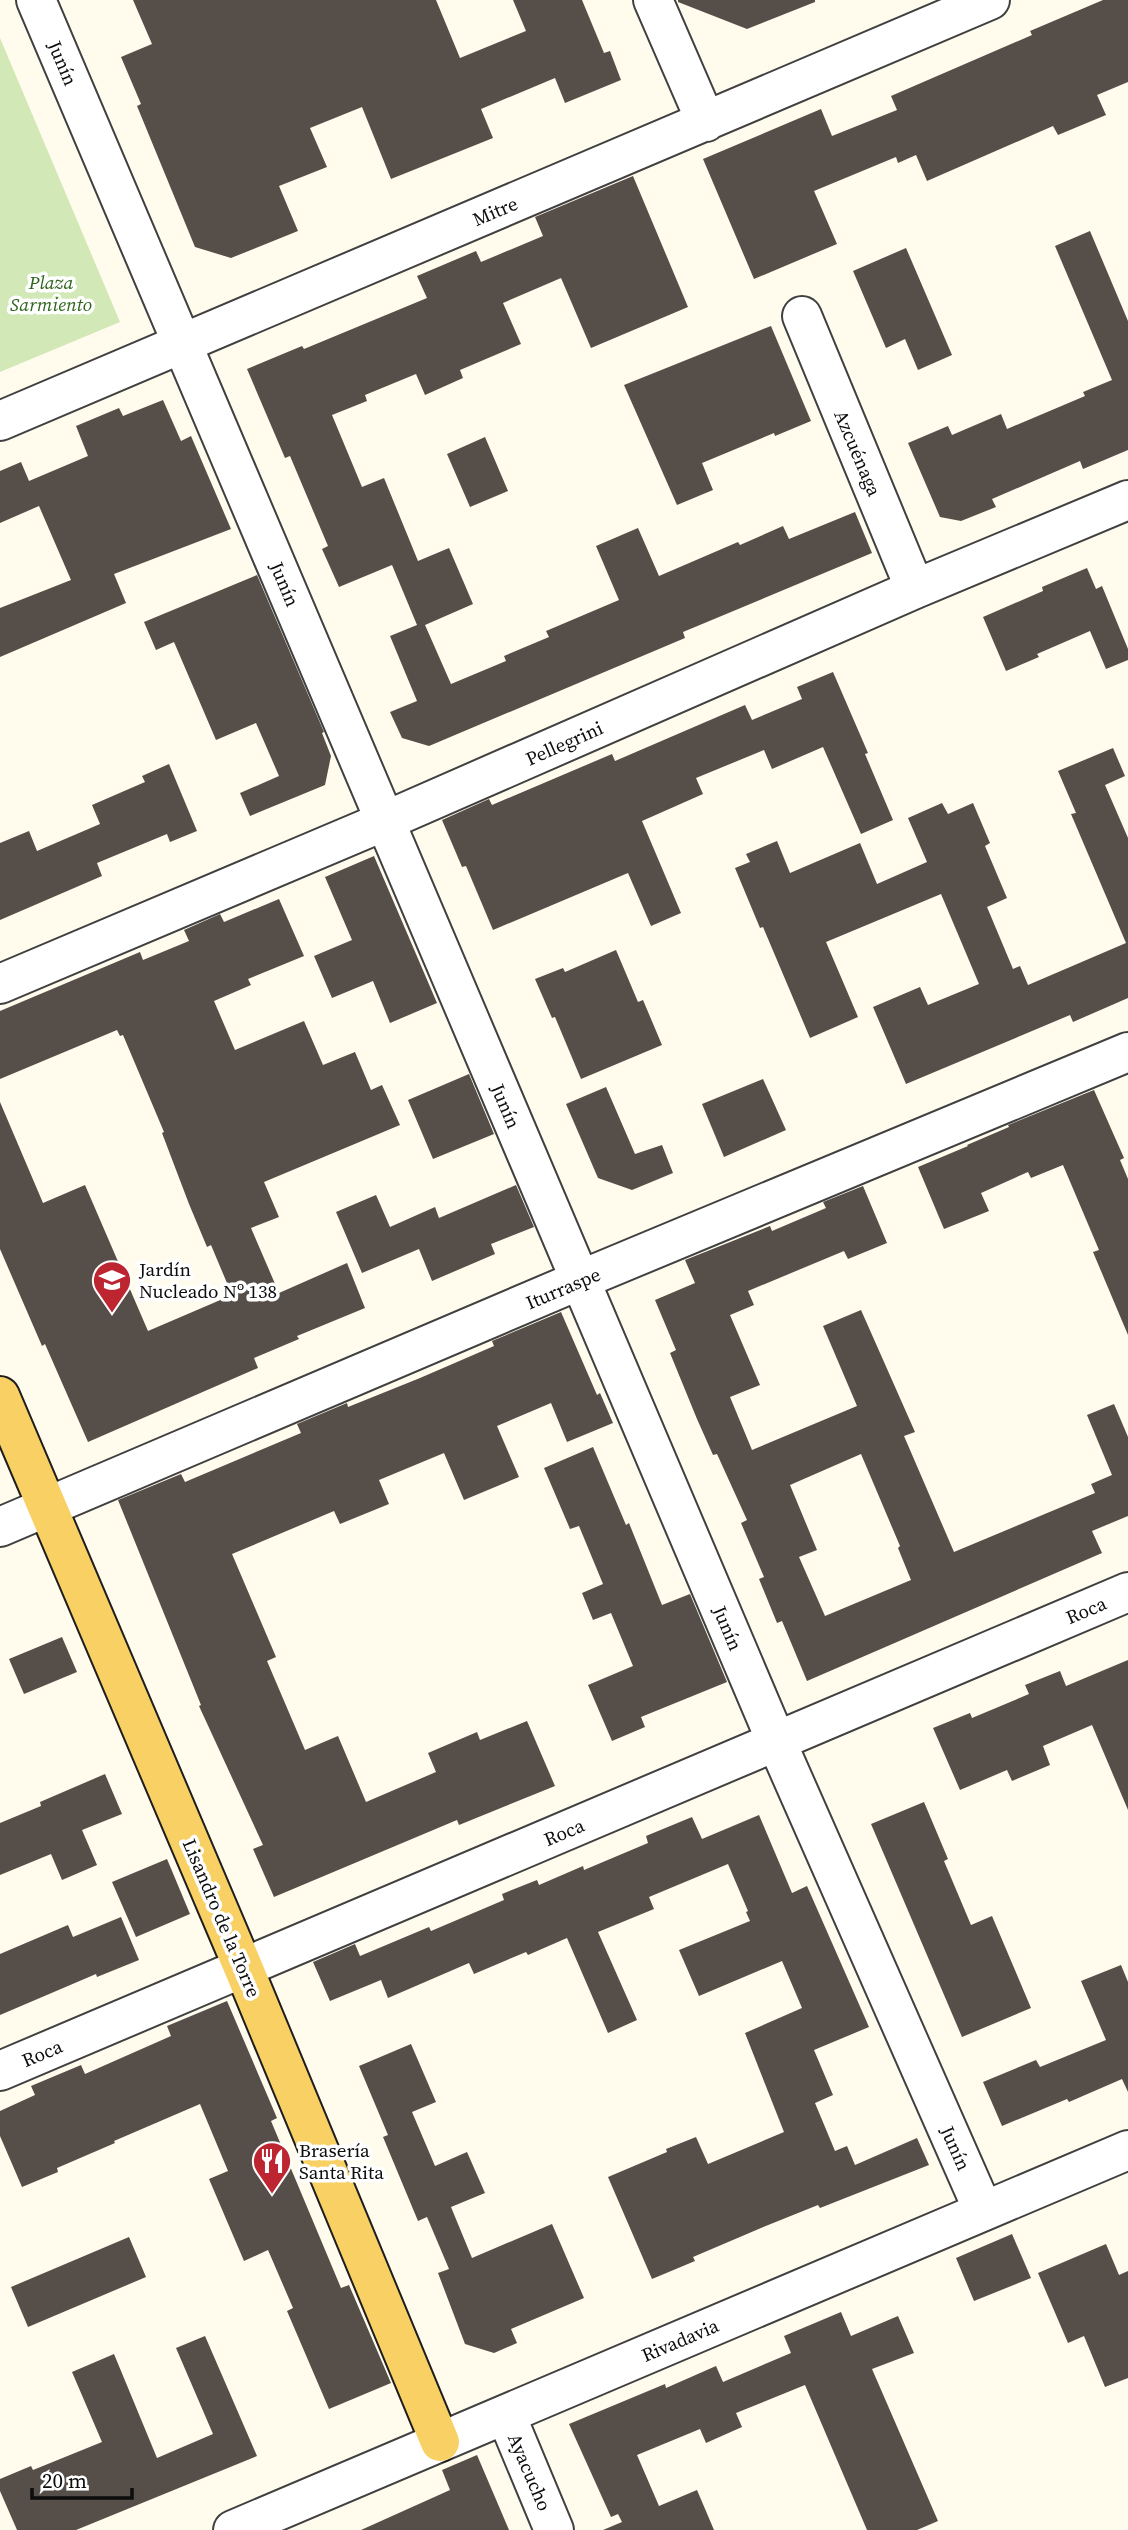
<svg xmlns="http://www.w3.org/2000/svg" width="1128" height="2530" font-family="'Source Serif 4',serif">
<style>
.green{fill:#d2e9b7}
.building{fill:#564e49;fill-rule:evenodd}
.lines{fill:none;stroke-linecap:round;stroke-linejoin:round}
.minor-casing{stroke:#404040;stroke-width:42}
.major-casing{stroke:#1e1e1e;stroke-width:42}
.minor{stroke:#fff;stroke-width:38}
.major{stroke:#f8d064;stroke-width:38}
.labels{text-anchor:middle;stroke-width:7;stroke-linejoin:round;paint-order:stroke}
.street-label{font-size:19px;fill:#0d0d0d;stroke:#fff}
.park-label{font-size:19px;font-style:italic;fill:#2e651d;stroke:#fff}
.poi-label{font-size:19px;fill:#0d0d0d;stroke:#fff;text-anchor:start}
</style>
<rect width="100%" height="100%" fill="#fffbed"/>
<path class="green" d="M 0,38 L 120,322 L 0,372 Z"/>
<path class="building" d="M 133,0 L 436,0 L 460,58 L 526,31 L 513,0 L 582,0 L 604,53 L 610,51 L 621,80 L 565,103 L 555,78 L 481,109 L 493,138 L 391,179 L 362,107 L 310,128 L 327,167 L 279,186 L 298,231 L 231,258 L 195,247 L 137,106 L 141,104 L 121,57 L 152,44 Z
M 678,0 L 815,0 L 815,2 L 747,29 L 678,2 Z
M 1103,0 L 1128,0 L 1128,82 L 1097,95 L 1106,115 L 1058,135 L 1053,126 L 927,181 L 916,155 L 898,163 L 896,157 L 814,191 L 837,244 L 754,279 L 703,159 L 821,109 L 832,136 L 897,110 L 891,96 L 1032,35 L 1030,31 Z
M 633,176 L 688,307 L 591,348 L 561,278 L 503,303 L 521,344 L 460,370 L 463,378 L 425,395 L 416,374 L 365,395 L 367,401 L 332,415 L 362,487 L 384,478 L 418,561 L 449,548 L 473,604 L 425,625 L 451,684 L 506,661 L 504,656 L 549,637 L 546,631 L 619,600 L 596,546 L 638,528 L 659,576 L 738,542 L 740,545 L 783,526 L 789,539 L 855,512 L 872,553 L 683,632 L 685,638 L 429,746 L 402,738 L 390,712 L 417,701 L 390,636 L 417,625 L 392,565 L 339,587 L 322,549 L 328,546 L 290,456 L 285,458 L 247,369 L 302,346 L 304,349 L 427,298 L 417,276 L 476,251 L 481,262 L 543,236 L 535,217 Z
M 1090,231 L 1128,321 L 1128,450 L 1083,469 L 1080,461 L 992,499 L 996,507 L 961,521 L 940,517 L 908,443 L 948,426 L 952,435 L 1001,414 L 1007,429 L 1085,396 L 1083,392 L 1112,380 L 1055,246 Z
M 906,248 L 952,355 L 918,370 L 905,339 L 886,348 L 853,271 Z
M 771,326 L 811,421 L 775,436 L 774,433 L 702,463 L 713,490 L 677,505 L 624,385 Z
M 163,400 L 181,441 L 191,436 L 231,529 L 114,574 L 126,603 L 0,657 L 0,608 L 71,580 L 39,506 L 0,523 L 0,471 L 21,462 L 29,481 L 88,456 L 76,426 L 119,408 L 123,416 Z
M 485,437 L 508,491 L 470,507 L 447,454 Z
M 1087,568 L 1096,589 L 1102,586 L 1128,649 L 1128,660 L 1106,669 L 1090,631 L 1037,654 L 1039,657 L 1006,671 L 983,617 L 1043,591 L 1042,587 Z
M 257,575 L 324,732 L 322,733 L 331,756 L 325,785 L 250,816 L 240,793 L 279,776 L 256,723 L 216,740 L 174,642 L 156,650 L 144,622 Z
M 833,672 L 868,753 L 865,754 L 893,820 L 861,834 L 823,747 L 772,769 L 764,750 L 696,778 L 703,794 L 642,821 L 681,913 L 651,926 L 628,873 L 493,930 L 466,866 L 462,867 L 442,820 L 489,799 L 492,805 L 612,754 L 615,761 L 745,705 L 752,720 L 802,699 L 797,687 Z
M 1113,748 L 1125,776 L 1105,785 L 1128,838 L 1128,998 L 1073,1022 L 1070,1015 L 906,1084 L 873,1007 L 920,987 L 928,1005 L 979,984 L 941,894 L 826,942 L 858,1017 L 810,1038 L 763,927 L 760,928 L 735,868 L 750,862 L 746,854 L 777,841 L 790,873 L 860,843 L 877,884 L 927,862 L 908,818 L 942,803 L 948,814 L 973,803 L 990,843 L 985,846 L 1007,898 L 987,907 L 1013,969 L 1020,966 L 1028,985 L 1126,943 L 1071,814 L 1076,813 L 1058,771 Z
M 169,764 L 197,831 L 170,842 L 167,834 L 97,863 L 102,876 L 0,920 L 0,843 L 29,831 L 37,851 L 100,824 L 92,805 L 145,782 L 142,776 Z
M 374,856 L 437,1003 L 390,1023 L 373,981 L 332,998 L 314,956 L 352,940 L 325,877 Z
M 279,899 L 304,956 L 248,979 L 251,985 L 214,1001 L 235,1050 L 304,1021 L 323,1065 L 355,1052 L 371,1090 L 382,1085 L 400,1125 L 264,1182 L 279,1217 L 251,1228 L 279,1293 L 347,1263 L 365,1308 L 297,1336 L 299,1339 L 254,1358 L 258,1368 L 88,1442 L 45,1344 L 42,1346 L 0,1249 L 0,1102 L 43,1203 L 85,1185 L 148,1331 L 232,1295 L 211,1245 L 207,1247 L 189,1204 L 162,1133 L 164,1132 L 123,1035 L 120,1036 L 117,1030 L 0,1079 L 0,1011 L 140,952 L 143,960 L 189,941 L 184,930 L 220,914 L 224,922 Z
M 616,950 L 638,1002 L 643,1000 L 662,1045 L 581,1079 L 555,1017 L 552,1018 L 535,979 L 563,968 L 565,972 Z
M 469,1074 L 494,1134 L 433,1159 L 408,1100 Z
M 763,1079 L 786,1130 L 724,1157 L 702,1104 Z
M 606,1087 L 635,1154 L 662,1145 L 673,1173 L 632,1190 L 598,1178 L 566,1104 Z
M 1094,1090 L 1124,1158 L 1120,1160 L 1128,1179 L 1128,1335 L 1093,1252 L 1099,1250 L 1063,1165 L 1031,1178 L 1028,1172 L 981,1193 L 989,1211 L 944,1229 L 918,1167 L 968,1146 L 967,1145 L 1009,1127 L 1008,1125 Z
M 516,1185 L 534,1227 L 491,1244 L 495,1254 L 432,1281 L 419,1249 L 362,1273 L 336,1212 L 376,1195 L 390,1227 L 435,1207 L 439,1218 Z
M 863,1186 L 887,1243 L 848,1259 L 844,1251 L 748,1291 L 754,1305 L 730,1315 L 760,1385 L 730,1397 L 752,1450 L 857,1406 L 823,1326 L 861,1310 L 915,1432 L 904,1436 L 954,1552 L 1095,1493 L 1091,1484 L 1112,1475 L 1087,1415 L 1114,1404 L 1128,1437 L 1128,1516 L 1092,1531 L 1102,1553 L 807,1681 L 782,1621 L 777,1623 L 759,1579 L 764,1577 L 741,1523 L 747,1520 L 717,1454 L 713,1455 L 697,1419 L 670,1353 L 676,1350 L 655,1300 L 695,1283 L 685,1260 L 770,1226 L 772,1231 L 826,1208 L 823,1202 ZM 861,1454 L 900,1546 L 898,1548 L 911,1580 L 825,1616 L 799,1557 L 817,1550 L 790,1485 Z
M 561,1312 L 597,1395 L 600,1393 L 613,1423 L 567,1442 L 551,1403 L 497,1426 L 519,1477 L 464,1500 L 444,1453 L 379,1480 L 389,1504 L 340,1524 L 334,1511 L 232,1554 L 276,1657 L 267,1661 L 305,1750 L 338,1736 L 366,1802 L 436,1772 L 428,1753 L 477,1732 L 480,1740 L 527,1721 L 555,1786 L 459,1825 L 457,1820 L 274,1897 L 253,1849 L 263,1845 L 199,1706 L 201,1705 L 118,1500 L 181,1474 L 185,1482 L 301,1433 L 297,1424 L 347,1403 L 348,1407 L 420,1378 L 494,1346 L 492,1341 Z
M 593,1447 L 626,1525 L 629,1523 L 662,1605 L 690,1594 L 727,1682 L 641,1717 L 645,1727 L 612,1741 L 588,1685 L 633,1666 L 611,1613 L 593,1620 L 582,1593 L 603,1584 L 579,1526 L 570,1529 L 544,1468 Z
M 62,1637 L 77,1672 L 24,1694 L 9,1659 Z
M 1128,1660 L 1128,1810 L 1092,1725 L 1043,1746 L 1050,1765 L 1012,1781 L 1007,1770 L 960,1790 L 933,1728 L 970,1713 L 972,1718 L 1029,1694 L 1025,1685 L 1060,1671 L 1066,1686 Z
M 105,1774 L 122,1814 L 82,1830 L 97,1865 L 62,1880 L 51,1854 L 0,1875 L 0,1823 L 41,1806 L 40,1802 Z
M 924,1802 L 948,1859 L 944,1861 L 971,1925 L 992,1916 L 1031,2008 L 962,2037 L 871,1824 Z
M 759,1815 L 792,1893 L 807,1886 L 869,2027 L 814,2050 L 833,2095 L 815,2103 L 835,2151 L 847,2146 L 855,2165 L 917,2138 L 929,2165 L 820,2208 L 818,2205 L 761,2228 L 693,2257 L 695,2261 L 652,2279 L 608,2177 L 667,2152 L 666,2149 L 696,2137 L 708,2164 L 784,2132 L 745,2033 L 802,2008 L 782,1961 L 699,1996 L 679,1950 L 750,1921 L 746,1912 L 748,1911 L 728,1864 L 649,1897 L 654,1909 L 598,1932 L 637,2020 L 608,2033 L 567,1938 L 528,1955 L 526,1952 L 474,1974 L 469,1963 L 388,1998 L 381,1980 L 330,2001 L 313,1962 L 355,1944 L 360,1956 L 429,1927 L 431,1931 L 504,1900 L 502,1894 L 537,1880 L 539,1885 L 583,1866 L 584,1870 L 648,1843 L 646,1836 L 692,1817 L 702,1839 Z
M 167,1859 L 190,1914 L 136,1937 L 112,1882 Z
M 121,1917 L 139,1960 L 97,1977 L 96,1974 L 0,2015 L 0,1954 L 68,1925 L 73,1937 Z
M 1121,1965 L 1128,1982 L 1128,2092 L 1122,2079 L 1069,2102 L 1067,2099 L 1002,2126 L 983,2082 L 1036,2060 L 1040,2067 L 1106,2040 L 1081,1981 Z
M 227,2001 L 277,2118 L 271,2121 L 341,2288 L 349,2285 L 391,2383 L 329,2409 L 287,2311 L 293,2308 L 268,2250 L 244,2261 L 209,2179 L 228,2171 L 200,2104 L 114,2141 L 115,2143 L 57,2168 L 58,2172 L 22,2187 L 0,2136 L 0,2111 L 35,2095 L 31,2086 L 81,2065 L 85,2074 L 171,2036 L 167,2026 Z
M 411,2044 L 436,2102 L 412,2112 L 435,2166 L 467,2152 L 485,2193 L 451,2207 L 472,2258 L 552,2224 L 584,2298 L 511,2329 L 517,2343 L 494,2353 L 465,2344 L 438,2273 L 449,2269 L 427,2217 L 418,2221 L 383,2137 L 388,2135 L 359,2066 Z
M 1012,2234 L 1031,2278 L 974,2301 L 956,2258 Z
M 129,2237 L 146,2277 L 28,2327 L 11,2287 Z
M 1106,2244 L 1119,2275 L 1128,2271 L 1128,2378 L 1105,2387 L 1084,2336 L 1068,2343 L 1038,2273 Z
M 841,2312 L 851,2336 L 898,2316 L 914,2353 L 872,2369 L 938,2521 L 917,2530 L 867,2530 L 805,2385 L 736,2413 L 742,2427 L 706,2443 L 700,2429 L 637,2455 L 659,2506 L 697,2490 L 714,2530 L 603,2530 L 622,2522 L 618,2514 L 611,2517 L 569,2424 L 665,2384 L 666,2388 L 716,2366 L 723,2382 L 791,2353 L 784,2336 Z
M 205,2336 L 257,2456 L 76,2530 L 17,2530 L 0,2491 L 0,2479 L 31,2466 L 33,2470 L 102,2442 L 72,2372 L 114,2354 L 157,2458 L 213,2434 L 176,2348 Z
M 477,2455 L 509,2530 L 361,2530 L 450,2490 L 442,2470 Z"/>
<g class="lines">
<g class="minor-casing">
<path id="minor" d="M 36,0 L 777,1743 L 983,2210
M 653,0 L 706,122
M 802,316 L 915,589
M 0,421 L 990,0
M 0,984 L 385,821 L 915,589 L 1128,500
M 0,1527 L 580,1280 L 1128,1052
M 0,2071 L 1128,1592
M 506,2415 L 554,2530
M 233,2530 L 1128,2150"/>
</g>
<g class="major-casing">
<path id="major" d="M 0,1396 L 243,1967 L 440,2442"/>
</g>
<use href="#minor" class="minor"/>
<use href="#major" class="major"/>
</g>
<defs>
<g id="school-pin" transform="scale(2.0125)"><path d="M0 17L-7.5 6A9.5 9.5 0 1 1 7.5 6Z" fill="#bd2531" stroke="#fff"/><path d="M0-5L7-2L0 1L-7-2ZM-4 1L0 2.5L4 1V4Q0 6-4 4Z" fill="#fff"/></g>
<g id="restaurant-pin" transform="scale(2.0125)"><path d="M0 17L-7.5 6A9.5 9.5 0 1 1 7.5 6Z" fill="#bd2531" stroke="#fff"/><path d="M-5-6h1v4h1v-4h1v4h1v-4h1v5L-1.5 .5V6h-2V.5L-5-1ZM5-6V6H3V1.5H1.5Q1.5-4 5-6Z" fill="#fff"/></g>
</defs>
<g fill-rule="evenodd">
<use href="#school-pin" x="112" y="1280"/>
<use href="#restaurant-pin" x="272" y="2161"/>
</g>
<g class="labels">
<g class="street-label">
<text transform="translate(63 63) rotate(67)" y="7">Junín</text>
<text transform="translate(495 211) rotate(-23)" y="7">Mitre</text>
<text transform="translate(858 453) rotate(67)" y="7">Azcuénaga</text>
<text transform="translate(285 584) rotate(67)" y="7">Junín</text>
<text transform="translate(564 743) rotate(-24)" y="7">Pellegrini</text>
<text transform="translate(506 1106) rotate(67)" y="7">Junín</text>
<text transform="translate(563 1288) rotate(-23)" y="7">Iturraspe</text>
<text transform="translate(1086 1610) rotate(-23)" y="7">Roca</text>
<text transform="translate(728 1628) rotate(67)" y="7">Junín</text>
<text transform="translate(564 1832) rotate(-23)" y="7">Roca</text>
<text transform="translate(222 1918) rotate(67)" y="7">Lisandro de la Torre</text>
<text transform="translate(42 2053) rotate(-23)" y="7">Roca</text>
<text transform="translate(956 2148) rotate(66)" y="7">Junín</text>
<text transform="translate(680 2340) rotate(-23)" y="7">Rivadavia</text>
<text transform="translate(530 2472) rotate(67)" y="7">Ayacucho</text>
</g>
<g class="park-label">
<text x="51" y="289">Plaza<tspan x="51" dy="22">Sarmiento</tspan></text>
</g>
<g class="poi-label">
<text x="139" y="1276">Jardín<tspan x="139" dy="22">Nucleado Nº 138</tspan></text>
<text x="299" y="2157">Brasería<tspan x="299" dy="22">Santa Rita</tspan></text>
</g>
</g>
<path d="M32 2488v10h100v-10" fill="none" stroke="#0d0d0d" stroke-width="3.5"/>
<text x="42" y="2488" font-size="21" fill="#0d0d0d" stroke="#ffffff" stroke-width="5" paint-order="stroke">20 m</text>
</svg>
